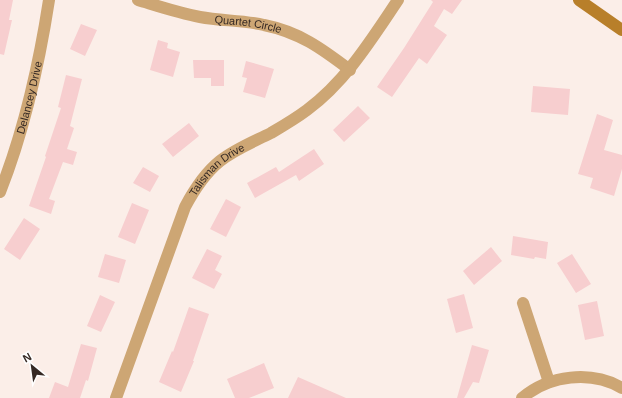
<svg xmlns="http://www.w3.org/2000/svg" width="622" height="398" font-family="Helvetica,sans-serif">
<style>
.building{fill:#f7cecf}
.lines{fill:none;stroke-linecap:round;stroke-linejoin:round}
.street{stroke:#cda674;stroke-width:12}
.secondary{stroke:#b87f2a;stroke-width:12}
.labels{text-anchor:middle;stroke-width:4;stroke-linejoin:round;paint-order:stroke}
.street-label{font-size:11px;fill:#352924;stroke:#fefefe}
</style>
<rect width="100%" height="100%" fill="#fbeee8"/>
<path class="building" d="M 0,0 L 13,0 L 9,20 L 12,20 L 4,55 L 0,54 Z
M 431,0 L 462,0 L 452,14 L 444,9 L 434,26 L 447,35 L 427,64 L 419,58 L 392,97 L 377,87 L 404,48 L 433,2 Z
M 81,24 L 97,30 L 85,56 L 70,49 Z
M 158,40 L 168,43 L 167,48 L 180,52 L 173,77 L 150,70 Z
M 193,60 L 224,60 L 224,86 L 211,86 L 211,78 L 194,78 Z
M 246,61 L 274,69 L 265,98 L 243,92 L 247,78 L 242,77 Z
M 66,75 L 82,79 L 70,126 L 74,128 L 67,149 L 77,152 L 73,165 L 63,162 L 49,199 L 55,201 L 51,214 L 29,206 L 46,157 L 45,156 L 61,108 L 58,107 Z
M 533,86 L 570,89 L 568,115 L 531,112 Z
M 358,106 L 370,118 L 344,142 L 333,130 Z
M 597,114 L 613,120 L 604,150 L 622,155 L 622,169 L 614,196 L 590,188 L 593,178 L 578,174 Z
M 189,123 L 199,136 L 173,157 L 162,144 Z
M 314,149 L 324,164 L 299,181 L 296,175 L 255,198 L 247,183 L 276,167 L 279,172 Z
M 143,167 L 159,176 L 150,192 L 133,183 Z
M 226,199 L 241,207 L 226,237 L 210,229 Z
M 132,203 L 149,210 L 135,244 L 118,237 Z
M 24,218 L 40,229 L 20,260 L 4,249 Z
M 513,236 L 548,242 L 546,259 L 535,257 L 534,259 L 511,255 Z
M 491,247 L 502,261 L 474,285 L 463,271 Z
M 207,249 L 222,256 L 215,270 L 222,274 L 214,289 L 192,278 Z
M 105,254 L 126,260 L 119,283 L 98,277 Z
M 572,254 L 591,284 L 576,293 L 557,263 Z
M 464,294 L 473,328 L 456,333 L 447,299 Z
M 100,295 L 115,302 L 101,332 L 87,326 Z
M 597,301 L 604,336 L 585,340 L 578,305 Z
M 189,307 L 209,314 L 193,361 L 194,361 L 181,392 L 159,382 L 172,351 L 173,352 Z
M 81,344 L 97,348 L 88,381 L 86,380 L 80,398 L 49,398 L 55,382 L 68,387 Z
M 472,345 L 489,350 L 479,383 L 473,382 L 464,398 L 457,398 Z
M 264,363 L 274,388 L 249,398 L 235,398 L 227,379 Z
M 298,377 L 346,398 L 288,398 Z"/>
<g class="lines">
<g class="street">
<path id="s1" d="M 138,0 C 158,6 179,13 200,17 C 221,21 243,20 264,25 C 299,32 321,48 350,70"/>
<path id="s2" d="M 0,192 C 24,131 39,65 49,0"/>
<path d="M 523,303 L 549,382"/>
<path id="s3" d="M 116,398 L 185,207 C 194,190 205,173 220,161 C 235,149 253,142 271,133 C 283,126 295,119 307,110 C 346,81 371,40 398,0"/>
<path d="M 522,398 C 549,375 591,370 622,388"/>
</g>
<path class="secondary" d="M 579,0 L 622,30"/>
</g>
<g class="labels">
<g class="street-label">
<text dy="4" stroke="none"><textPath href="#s1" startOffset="113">Quartet Circle</textPath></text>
<text dy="4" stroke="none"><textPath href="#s2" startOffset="99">Delancey Drive</textPath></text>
<text dy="4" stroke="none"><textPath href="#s3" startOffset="253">Talisman Drive</textPath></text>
</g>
</g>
<g transform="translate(32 366) rotate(331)" stroke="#fefefe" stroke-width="3" paint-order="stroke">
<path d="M0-3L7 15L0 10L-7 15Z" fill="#352924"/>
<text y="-6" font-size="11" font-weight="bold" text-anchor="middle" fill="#352924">N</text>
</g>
</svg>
